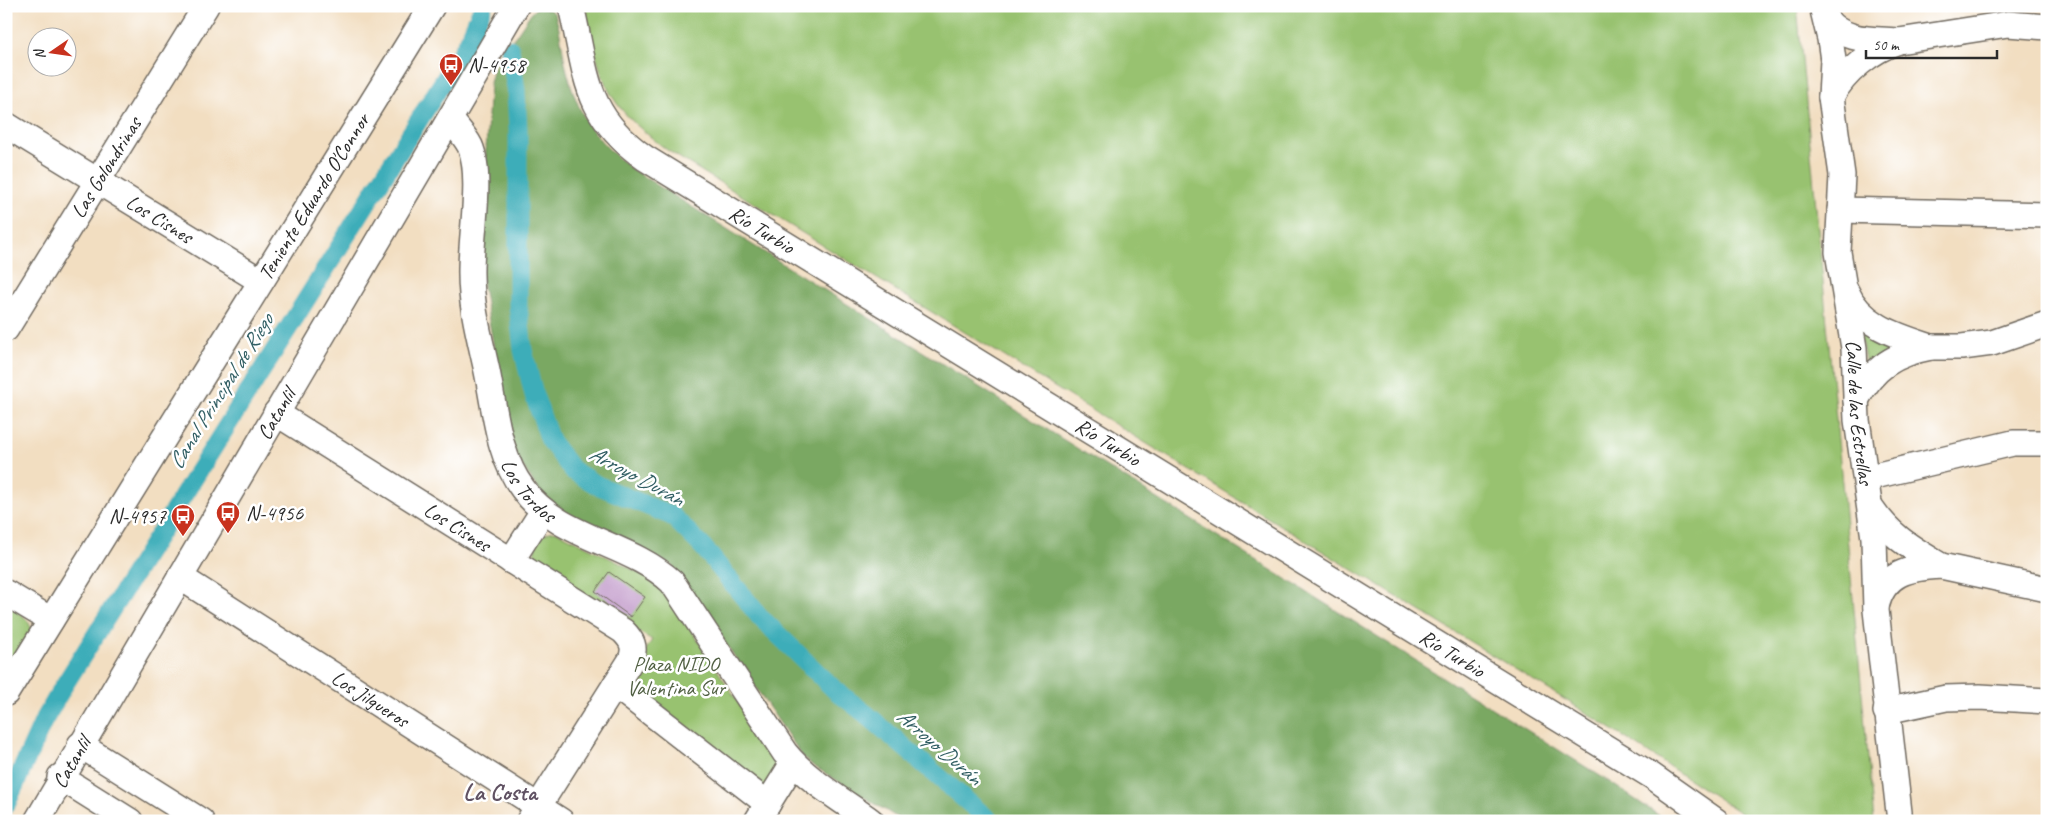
<svg xmlns="http://www.w3.org/2000/svg" width="2053" height="827" font-family="Caveat,sans-serif">
<style>
.green{fill:#98c26f;stroke:#62764d}
.forest{fill:#7aa862;stroke:#526a46}
.lines{fill:none;stroke-linecap:round;stroke-linejoin:round}
.canal{stroke:#3dadb9;stroke-width:19}
.building{fill:#c29bcb}
.minor-casing{stroke:#716a60;stroke-width:28}
.minor{stroke:#fff;stroke-width:25}
.labels{text-anchor:middle;stroke-width:5;stroke-linejoin:round;paint-order:stroke}
.poi-label{font-size:21px;fill:#2b2b2b;stroke:#fff;text-anchor:start}
.street-label{font-size:21px;fill:#2b2b2b;stroke:#fff}
.park-label{font-size:21px;fill:#516043;stroke:#fff}
.water-label{font-size:22px;font-style:italic;fill:#325f64;stroke:#fff}
.quarter-label{font-size:24px;font-weight:bold;fill:#605263;stroke:#fff}
</style>
<rect width="100%" height="100%" fill="#fff"/>
<filter id="ink" filterUnits="userSpaceOnUse"><feTurbulence type="fractalNoise" baseFrequency=".02" numOctaves="2"/><feDisplacementMap in="SourceGraphic" scale="10" xChannelSelector="R" yChannelSelector="G"/><feConvolveMatrix kernelMatrix="1 2 1 2 8 2 1 2 1" color-interpolation-filters="sRGB"/></filter>
<filter id="wash" filterUnits="userSpaceOnUse"><feTurbulence type="fractalNoise" baseFrequency=".0096" numOctaves="4" result="noise"/><feDisplacementMap in="SourceGraphic" scale="20" xChannelSelector="R" yChannelSelector="G"/><feGaussianBlur stdDeviation="1.12" result="paint"/><feColorMatrix in="noise" values="0 0 0 0 0 0 0 0 0 0 0 0 0 0 0 0 0 1.4 0 .05"/><feComposite in="paint" operator="in"/></filter>
<g filter="url(#wash)">
<rect width="100%" height="100%" fill="#f2dec1"/>
<path class="green" d="M 585,6 L 1797,6 L 1874,821 L 1753,821 L 1590,715 L 667,150 C 647,134 625,118 612,96 C 596,70 592,35 585,6 Z
M 1857,318 L 1896,342 L 1867,370 Z
M 553,531 L 558,532 L 661,584 L 780,766 L 765,788 L 631,690 L 630,675 L 652,640 L 542,572 C 530,557 532,536 553,531 Z
M 6,603 C 17,612 32,618 31,633 L 6,676 Z"/>
<path class="forest" d="M 540,7 L 550,10 L 555,14 C 560,30 562,46 565,63 C 577,114 592,138 633,170 L 1605,779 L 1667,821 L 903,821 L 812,765 L 803,757 L 672,565 L 556,510 L 547,503 L 512,450 L 479,264 L 490,83 L 494,68 L 531,13 L 535,9 Z"/>
<g class="lines">
<path class="canal" d="M 510,49 L 516,90 L 518,129 L 518,306 L 523,350 L 534,395 L 550,440 L 572,470 L 597,485 L 672,516 L 703,547 L 760,617 L 797,653 L 835,690 L 866,714 L 990,821
M 6,805 L 43,722 L 63,687 L 468,42 L 483,6"/>
</g>
<g id="blocks">
<path class="building" d="M 609,572 L 645,597 L 631,617 L 595,591 Z"/>
</g>
</g>
<g filter="url(#ink)">
<use href="#blocks" fill-opacity="0" stroke="#716a60" stroke-width="1"/>
<g class="lines">
<g class="minor-casing">
<g id="minor">
<path id="s1" d="M 571,6 C 587,73 583,114 645,158 L 1652,776 L 1716,821"/>
<path id="s2" d="M 1822,6 L 1830,39 L 1833,60 L 1831,97 L 1842,175 L 1838,252 L 1854,348 L 1857,420 L 1874,538 L 1876,610 L 1900,821"/>
<path d="M 1826,19 C 1843,42 1873,39 1899,41 C 1872,50 1844,72 1831,97"/>
<path d="M 1899,41 L 2008,24 L 2047,27"/>
<path id="s3" d="M 450,119 C 457,128 465,136 470,146 C 483,175 470,241 471,274 C 471,307 480,339 487,371 C 495,410 498,456 523,489 C 559,539 629,542 672,582 L 785,753 C 808,781 842,800 871,821"/>
<path id="s4" d="M 6,125 L 261,281"/>
<path d="M 1840,210 L 2047,215"/>
<path d="M 1846,291 C 1861,326 1898,336 1931,347 C 1894,354 1874,367 1856,400"/>
<path id="s5" d="M 6,329 L 206,6"/>
<path d="M 1931,347 L 1962,347 L 1992,343 L 2047,324"/>
<path id="s6" d="M 276,413 L 623,631 C 632,640 636,647 631,660 L 529,821"/>
<path d="M 1866,478 L 2013,443 L 2047,443"/>
<path d="M 1870,506 C 1891,537 1910,547 1941,566 C 1909,568 1884,572 1876,607"/>
<path d="M 511,561 L 543,511"/>
<path d="M 1941,566 L 2047,589"/>
<path id="s7" d="M 180,577 L 561,821"/>
<path d="M 6,593 L 51,620"/>
<path d="M 615,685 L 768,804"/>
<path id="s8" d="M 6,693 L 432,6"/>
<path d="M 1886,711 L 1946,698 L 1980,697 L 2047,701"/>
<path d="M 80,745 L 201,821"/>
<path d="M 60,777 L 130,821"/>
<path id="s9" d="M 37,821 L 516,6"/>
<path d="M 757,821 L 793,763"/>
</g>
</g>
<use href="#minor" class="minor"/>
</g>
</g>
<defs>
<g id="bus-pin" transform="scale(1.25)"><path d="M0 17L-7.5 6A9.5 9.5 0 1 1 7.5 6Z" fill="#c8321e" stroke="#fff"/><path d="M-5-6H5V4H4V6H2V4H-2V6H-4V4H-5ZM-3.5-4V0h7V-4ZM-3.5 1.2v1.5H-2V1.2ZM2 1.2v1.5H3.5V1.2Z" fill="#fff"/></g>
</defs>
<g fill-rule="evenodd">
<use href="#bus-pin" x="451" y="65"/>
<use href="#bus-pin" x="228" y="513"/>
<use href="#bus-pin" x="183" y="516"/>
</g>
<g class="labels">
<g class="poi-label">
<text x="468" y="72">N-4958</text>
<text x="246" y="520">N-4956</text>
<text x="166" y="523" text-anchor="end">N-4957</text>
</g>
<g class="street-label">
<text dy="7" stroke="none"><textPath href="#s5" startOffset="190">Las Golondrinas</textPath></text>
<text dy="7" stroke="none"><textPath href="#s8" startOffset="584">Teniente Eduardo O'Connor</textPath></text>
<text dy="7" stroke="none"><textPath href="#s4" startOffset="180">Los Cisnes</textPath></text>
<text dy="7" stroke="none"><textPath href="#s1" startOffset="312">Río Turbio</textPath></text>
<text dy="7" stroke="none"><textPath href="#s9" startOffset="472">Catanlil</textPath></text>
<text dy="7" stroke="none"><textPath href="#s2" startOffset="410">Calle de las Estrellas</textPath></text>
<text dy="7" stroke="none"><textPath href="#s1" startOffset="718">Río Turbio</textPath></text>
<text dy="7" stroke="none"><textPath href="#s3" startOffset="390">Los Tordos</textPath></text>
<text dy="7" stroke="none"><textPath href="#s6" startOffset="214">Los Cisnes</textPath></text>
<text dy="7" stroke="none"><textPath href="#s1" startOffset="1122">Río Turbio</textPath></text>
<text dy="7" stroke="none"><textPath href="#s7" startOffset="226">Los Jilgueros</textPath></text>
<text dy="7" stroke="none"><textPath href="#s9" startOffset="68">Catanlil</textPath></text>
</g>
<g class="park-label">
<text x="676" y="671">Plaza NIDO<tspan x="676" dy="24">Valentina Sur</tspan></text>
</g>
<g class="water-label">
<text transform="translate(220 391) rotate(-58)" y="8">Canal Principal de Riego</text>
<text transform="translate(637 475) rotate(28)" y="8">Arroyo Durán</text>
<text transform="translate(940 746) rotate(41)" y="8">Arroyo Durán</text>
</g>
<g class="quarter-label">
<text x="500" y="800">La Costa</text>
</g>
</g>
<rect width="2053" height="827" fill="none" stroke="#fff" stroke-width="25"/>
<g transform="translate(52 52) rotate(257)"><circle r="24" fill="#ffffff" stroke="#aaaaaa"/>
<path d="M0-4L9 19L0 12L-9 19Z" fill="#c8321e"/>
<text y="-8" font-size="14" font-weight="bold" text-anchor="middle" fill="#2b2b2b">N</text>
</g>
<path d="M1866 50v8h131v-8" fill="none" stroke="#2b2b2b" stroke-width="2.5"/>
<text x="1873" y="50" font-size="15" fill="#2b2b2b" stroke="#ffffff" stroke-width="4" paint-order="stroke">50 m</text>
</svg>
